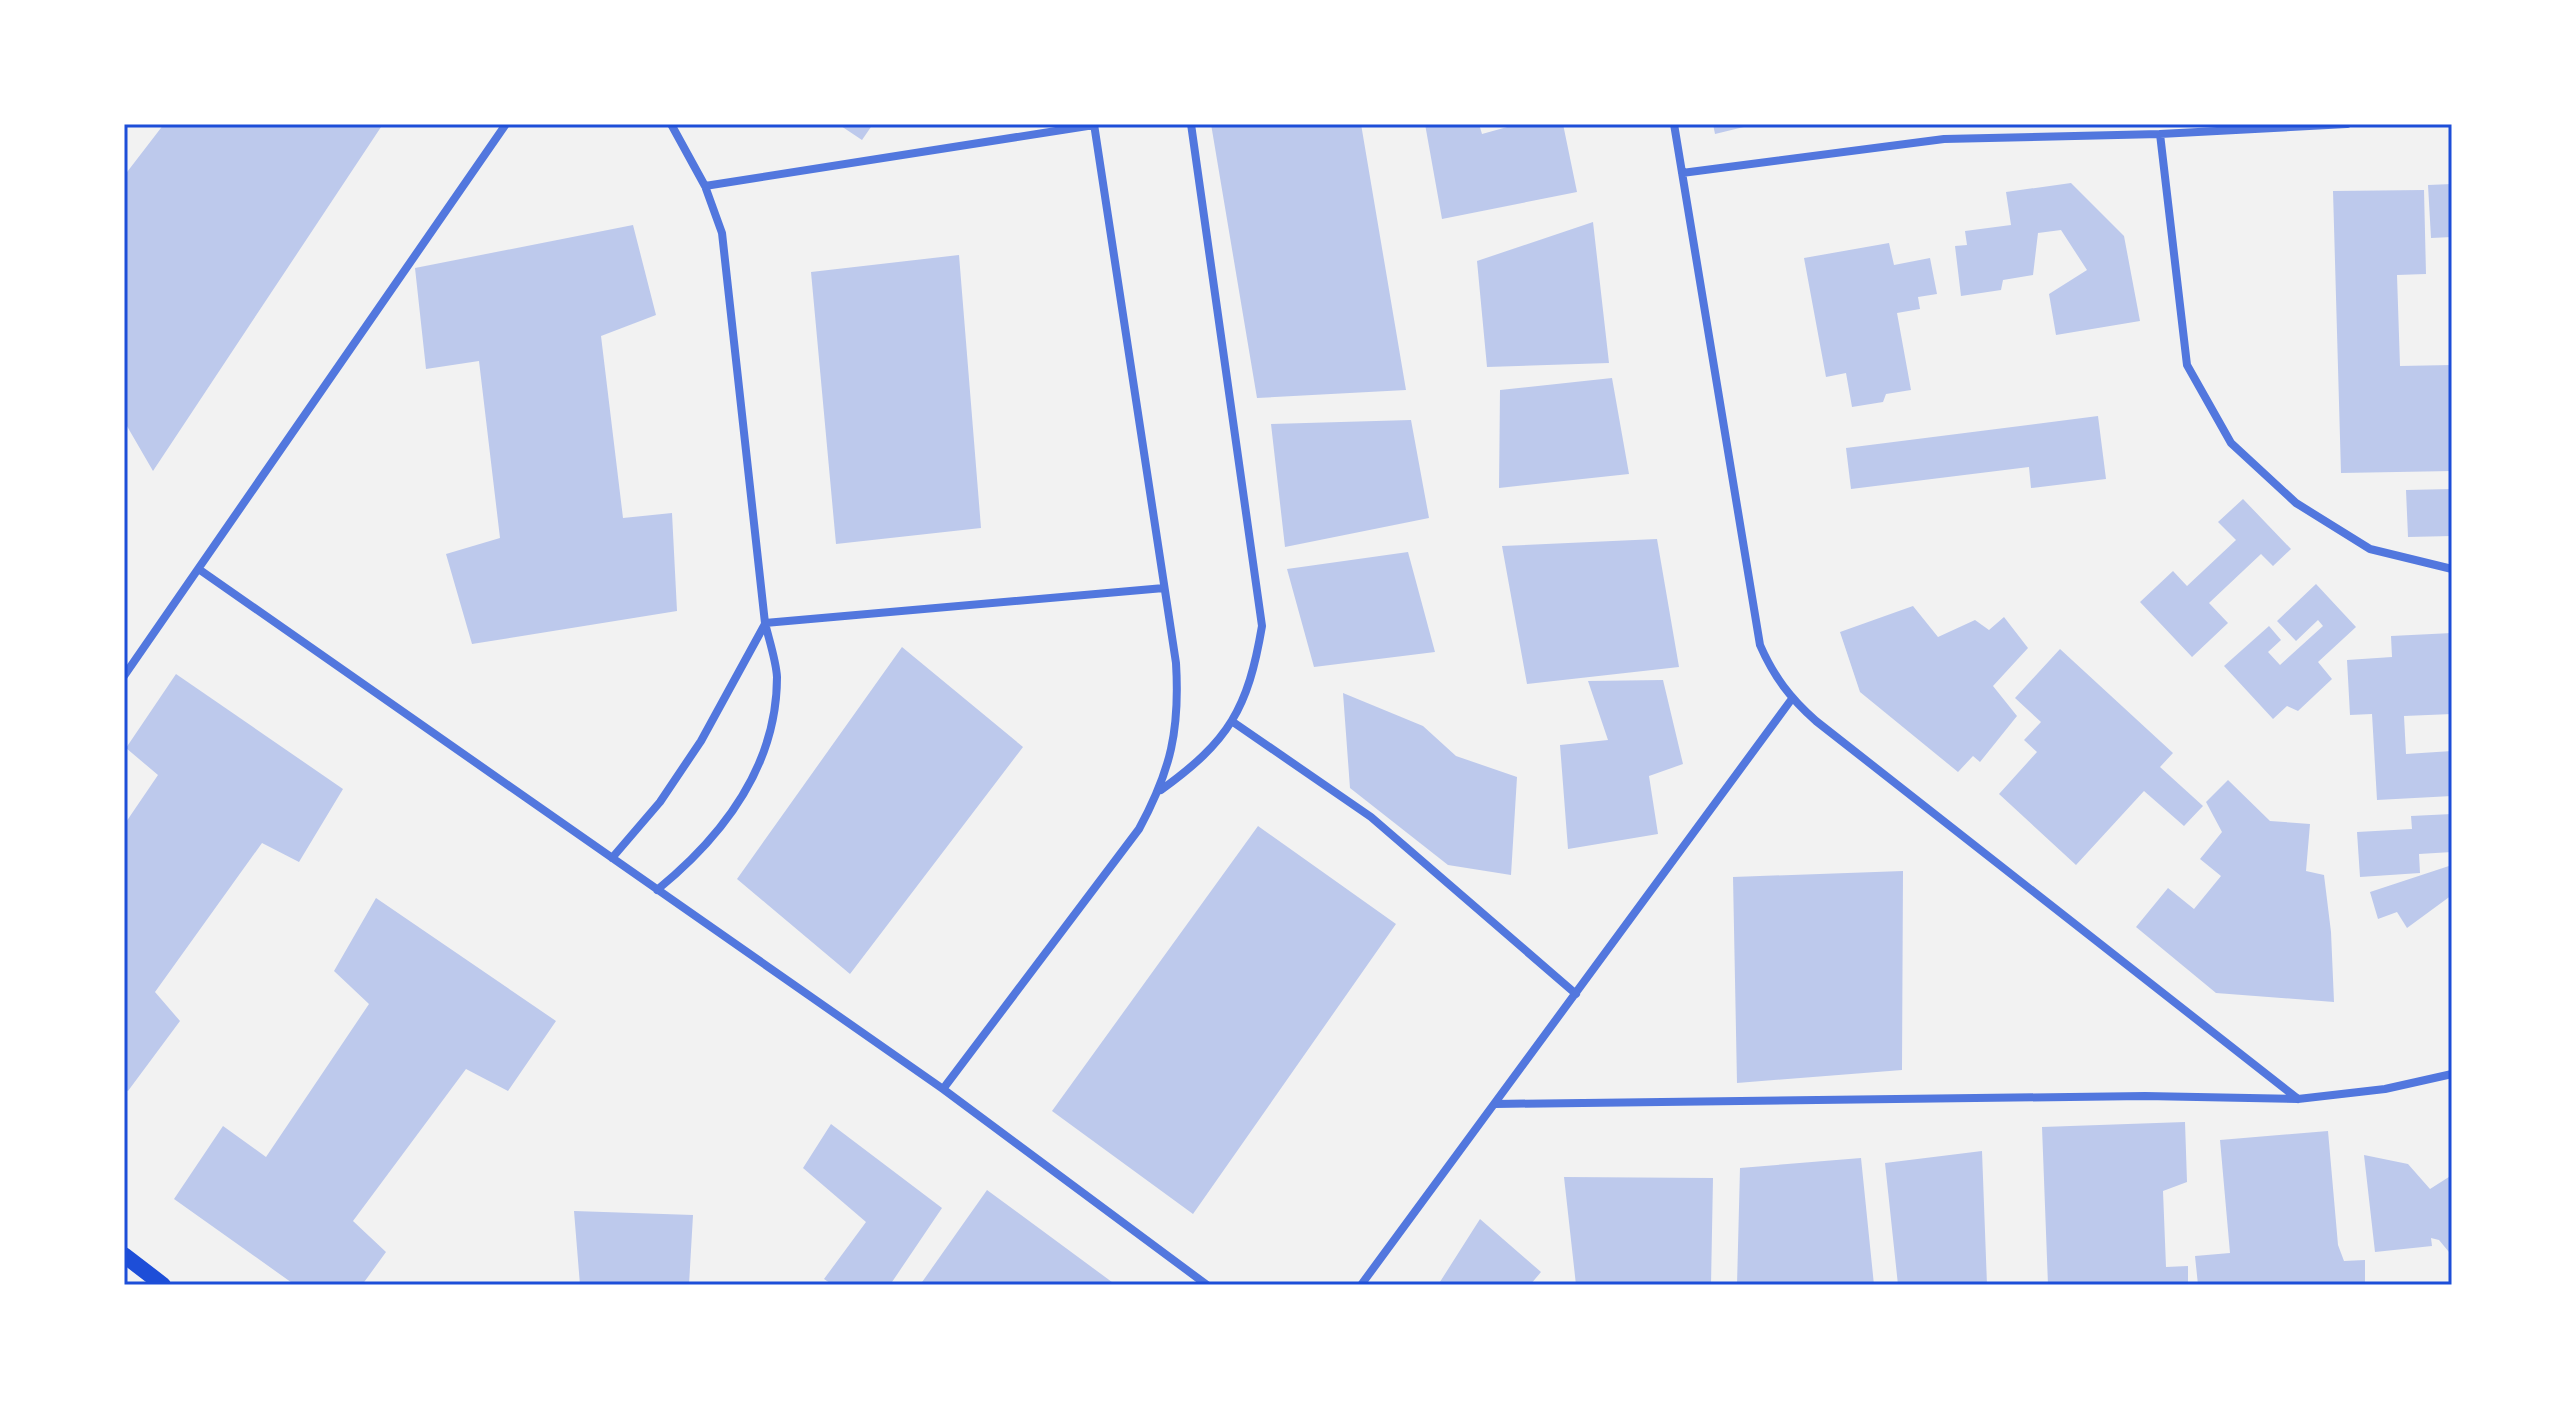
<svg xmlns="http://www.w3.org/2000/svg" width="2576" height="1409" font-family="Inter,sans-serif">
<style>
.building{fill:#bdc9ec}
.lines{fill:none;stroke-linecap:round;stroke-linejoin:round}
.minor{stroke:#5277de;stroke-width:8}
.secondary{stroke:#1d4ed8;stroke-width:16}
.neatline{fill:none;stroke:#1d4ed8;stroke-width:3}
</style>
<rect width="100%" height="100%" fill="#f2f2f2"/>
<path class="building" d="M 164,124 L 383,124 L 153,471 L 124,421 L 124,176 Z
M 838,124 L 873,124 L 862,140 Z
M 1211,124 L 1361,124 L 1406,390 L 1257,398 Z
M 1425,124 L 1479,124 L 1482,134 L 1518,124 L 1563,124 L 1577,192 L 1442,219 Z
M 1713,124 L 1752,124 L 1752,125 L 1715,134 Z
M 2071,183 L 2124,236 L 2140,321 L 2056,335 L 2049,294 L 2087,270 L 2061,230 L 2038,233 L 2033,275 L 2003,280 L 2001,290 L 1961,296 L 1955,246 L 1967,245 L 1965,231 L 2011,225 L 2006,192 Z
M 2452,184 L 2452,237 L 2431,238 L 2428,185 Z
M 2424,190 L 2426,274 L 2397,275 L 2400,366 L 2452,365 L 2452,471 L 2341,473 L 2333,191 Z
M 1593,222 L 1609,363 L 1487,367 L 1477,261 Z
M 633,225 L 656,315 L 601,336 L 623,518 L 672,513 L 677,611 L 472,644 L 446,554 L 500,538 L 479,361 L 426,369 L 415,268 Z
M 1889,243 L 1894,265 L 1930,258 L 1937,294 L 1918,297 L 1920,309 L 1897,313 L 1911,390 L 1886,394 L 1883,402 L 1852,407 L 1846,373 L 1826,377 L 1804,258 Z
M 959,255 L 981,528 L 836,544 L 811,272 Z
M 1612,378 L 1629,474 L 1499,488 L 1500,390 Z
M 2098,416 L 2106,479 L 2031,488 L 2029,467 L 1851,489 L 1846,448 Z
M 1411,420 L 1429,518 L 1285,547 L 1271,424 Z
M 2452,489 L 2452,536 L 2408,537 L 2406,490 Z
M 2243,499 L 2291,549 L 2273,566 L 2261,554 L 2209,603 L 2228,623 L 2192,657 L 2140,602 L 2173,571 L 2187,586 L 2236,540 L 2218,522 Z
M 1657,539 L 1679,667 L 1527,684 L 1502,546 Z
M 1408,552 L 1435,652 L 1314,667 L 1287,569 Z
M 2316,584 L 2356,627 L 2318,662 L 2332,679 L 2298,711 L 2287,706 L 2273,719 L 2224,666 L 2269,626 L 2281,640 L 2268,652 L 2280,665 L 2323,626 L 2318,620 L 2296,641 L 2277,621 Z
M 1913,606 L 1938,637 L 1975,620 L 1989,630 L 2004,617 L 2028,648 L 1993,686 L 2017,716 L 1980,762 L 1973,756 L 1958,772 L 1860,692 L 1840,632 Z
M 2452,633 L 2452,714 L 2404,716 L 2406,754 L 2452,751 L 2452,796 L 2377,800 L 2372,714 L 2350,715 L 2347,660 L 2392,657 L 2391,636 Z
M 902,647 L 1023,747 L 850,974 L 737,879 Z
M 2060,649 L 2173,753 L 2160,767 L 2203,806 L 2184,826 L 2144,791 L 2076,865 L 1999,794 L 2037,752 L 2024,740 L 2041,722 L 2015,698 Z
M 176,674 L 343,789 L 299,862 L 262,843 L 155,992 L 180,1021 L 128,1091 L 124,1089 L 124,825 L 158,775 L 126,748 Z
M 1663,680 L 1683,764 L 1649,776 L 1658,834 L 1568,849 L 1560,745 L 1608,740 L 1588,681 Z
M 1343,693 L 1423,726 L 1456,756 L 1517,777 L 1511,875 L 1448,865 L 1350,788 Z
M 2228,780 L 2270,821 L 2310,824 L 2306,871 L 2324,875 L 2331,932 L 2334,1002 L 2216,993 L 2136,927 L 2168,888 L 2194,909 L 2221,876 L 2200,859 L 2222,832 L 2206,802 Z
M 2452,814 L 2452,852 L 2419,854 L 2420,873 L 2360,877 L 2357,832 L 2412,829 L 2411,816 Z
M 1258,826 L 1396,924 L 1193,1214 L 1052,1111 Z
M 2452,865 L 2452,895 L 2407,928 L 2397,912 L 2378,919 L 2370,892 Z
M 1903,871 L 1902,1070 L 1737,1083 L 1733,877 Z
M 376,898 L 556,1021 L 508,1091 L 466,1069 L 353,1221 L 386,1252 L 362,1285 L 295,1285 L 174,1199 L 223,1126 L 266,1157 L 369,1004 L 334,971 Z
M 2185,1122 L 2187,1182 L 2163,1191 L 2166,1267 L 2188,1266 L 2188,1285 L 2048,1285 L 2042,1127 Z
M 831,1124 L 942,1208 L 890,1285 L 833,1285 L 824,1279 L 866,1222 L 803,1168 Z
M 2328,1131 L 2338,1245 L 2344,1261 L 2365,1260 L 2365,1285 L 2198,1285 L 2195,1256 L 2230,1253 L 2220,1140 Z
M 1982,1151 L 1987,1285 L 1898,1285 L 1885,1163 Z
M 2364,1155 L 2408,1164 L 2430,1189 L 2452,1175 L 2452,1251 L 2449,1252 L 2439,1240 L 2431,1238 L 2432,1246 L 2375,1252 Z
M 1861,1158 L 1874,1285 L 1737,1285 L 1740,1168 Z
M 1564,1177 L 1713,1178 L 1711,1285 L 1576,1285 Z
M 987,1190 L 1116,1285 L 920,1285 Z
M 574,1211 L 693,1215 L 689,1285 L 580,1285 Z
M 1480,1219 L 1541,1272 L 1530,1285 L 1438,1285 Z"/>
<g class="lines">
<path class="minor" d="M 1674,124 L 1760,645 C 1774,677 1790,698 1816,721 L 2298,1099
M 2160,134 L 2187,365 L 2231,443 L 2296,503 L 2370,549 L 2452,569
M 1682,173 L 1944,139 L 2160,134 L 2347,124
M 705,186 L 1094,125
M 200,570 L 943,1089 L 1207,1285
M 765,623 L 1164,588
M 124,676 L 506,124
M 1233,722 L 1371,817 L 1576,994
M 1161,790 C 1229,741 1248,709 1262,626 L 1191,124
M 612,858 L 660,802 L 701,741 L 765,624
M 657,890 C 722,837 777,766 777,677 C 776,660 769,640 765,623 L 722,233 L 705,186 L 671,124
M 943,1089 L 1139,829 C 1171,770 1180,730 1176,663 L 1094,124
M 1495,1104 L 2145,1096 L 2298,1099 L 2385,1089 L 2452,1074
M 1361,1285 L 1791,700"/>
<path class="secondary" d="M 124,1255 L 163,1285"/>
</g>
<rect width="2576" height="1409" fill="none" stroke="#ffffff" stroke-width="252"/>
<rect x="126" y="126" width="2324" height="1157" class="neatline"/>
</svg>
